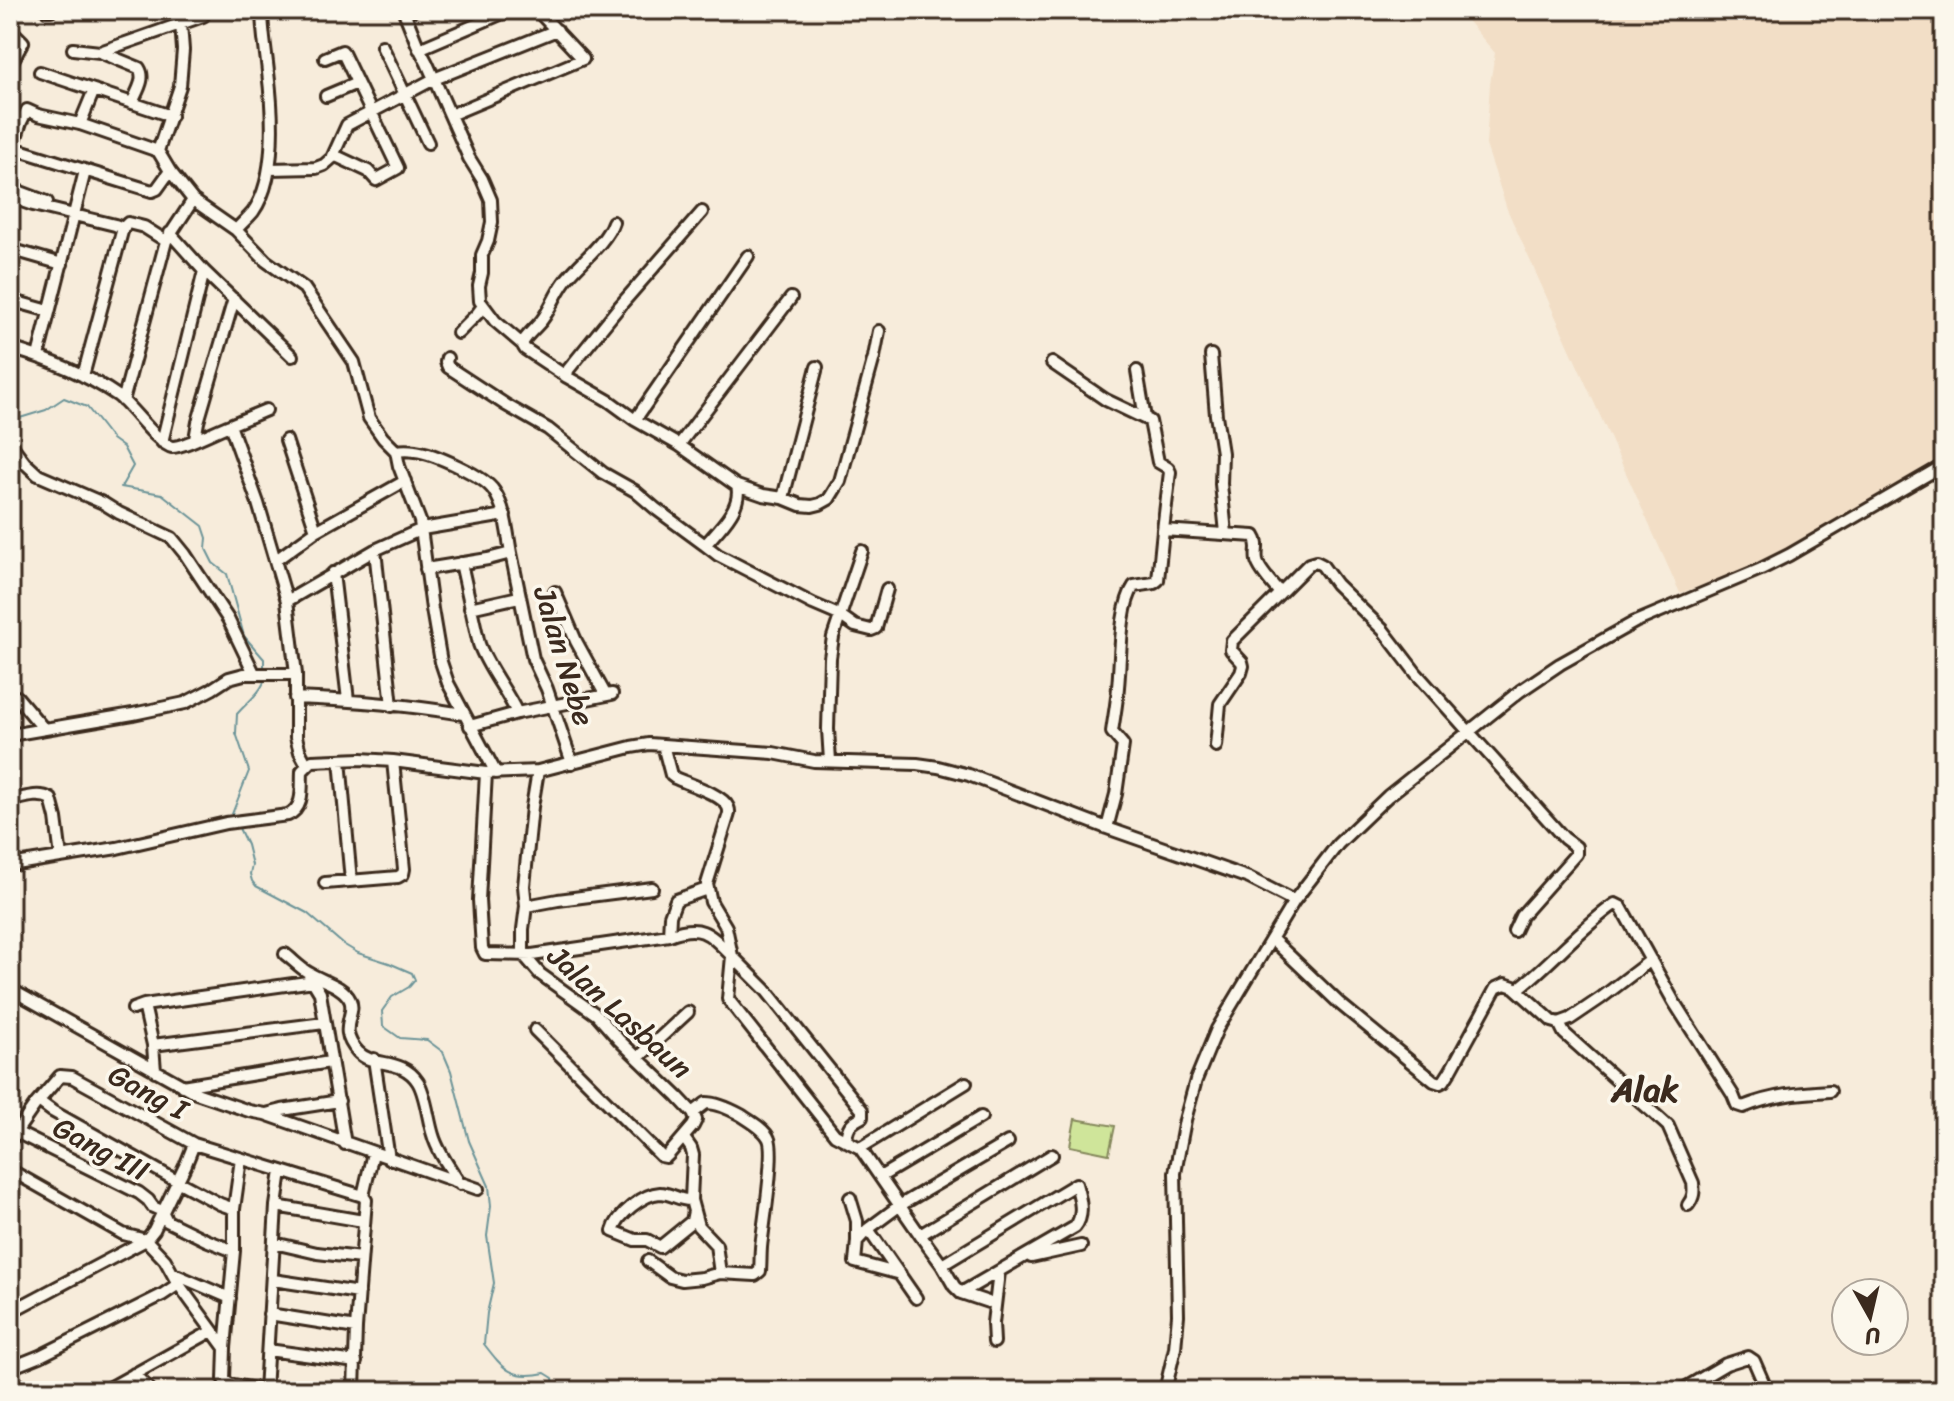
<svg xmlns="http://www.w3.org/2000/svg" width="1954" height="1401" font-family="Sriracha,sans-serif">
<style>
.built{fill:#f2dec6}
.green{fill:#cfe59a;stroke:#85885c;stroke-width:2}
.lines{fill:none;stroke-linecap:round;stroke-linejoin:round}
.stream{stroke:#6c9498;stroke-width:2}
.minor-casing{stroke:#3b2a1e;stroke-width:16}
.minor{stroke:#fbf7ec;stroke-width:10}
.labels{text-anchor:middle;stroke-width:7;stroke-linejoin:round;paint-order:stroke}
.street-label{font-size:30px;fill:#3b2a1e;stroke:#fbf7ec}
.quarter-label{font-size:34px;font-weight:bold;fill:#3b2a1e;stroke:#fbf7ec}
</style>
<rect width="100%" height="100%" fill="#f7ecdb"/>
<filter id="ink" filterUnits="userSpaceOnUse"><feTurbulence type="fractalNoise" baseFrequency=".0125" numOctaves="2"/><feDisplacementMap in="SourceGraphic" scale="16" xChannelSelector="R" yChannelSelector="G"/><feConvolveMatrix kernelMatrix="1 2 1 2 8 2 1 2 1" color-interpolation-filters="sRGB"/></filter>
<g filter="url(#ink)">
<path class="built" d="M 1458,10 L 1944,10 L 1944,458 L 1775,556 L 1726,578 L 1680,593 L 1507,209 L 1486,145 L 1490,84 L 1495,53 Z"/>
<path class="green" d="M 1075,1119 L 1115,1126 L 1109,1154 L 1070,1146 Z"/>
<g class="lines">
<path class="stream" d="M 10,421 L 46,410 L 64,398 L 87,407 L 112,439 L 123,447 L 133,466 L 121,487 L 162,494 L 203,526 L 207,538 L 206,549 L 213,563 L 227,574 L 244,636 L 264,659 L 264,669
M 233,817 L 232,814 L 249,771 L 236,733 L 237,714 C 246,703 261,693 265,679
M 238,826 L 247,845 L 252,865 L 250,874 L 252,881 L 256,886 L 307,913 L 343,944 L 358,953 L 389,963 L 412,973 L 415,980 L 409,987 L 392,997 L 382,1011 L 383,1026 L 400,1038 L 427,1040 L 443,1052 L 451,1071 L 469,1141 L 489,1186 L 491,1206 L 487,1236 L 494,1283 L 487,1313 L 484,1344 C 504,1370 512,1380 545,1373 L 553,1378 L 555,1391"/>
<g class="minor-casing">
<path id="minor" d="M 46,10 L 51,10
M 414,10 L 405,14 L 417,44 L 427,63 L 469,158 L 482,179 L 491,200 L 492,222 L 488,241 L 482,255 L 482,273 L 479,286 L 480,301 L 495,321 L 522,344 L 525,349 L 567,377 L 609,401 L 635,420 L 679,445 L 737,486 C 743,507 718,530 705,545 L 718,555 L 813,604 L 841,616 L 855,626 L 871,630 L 876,628 L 887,589
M 10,29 L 23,42 L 10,65
M 382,46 L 428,143
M 73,49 L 100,52 L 139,68 C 146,79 137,91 132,103
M 419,49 L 510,10
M 100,52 L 203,16
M 325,58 L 342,51 L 398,168 L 376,180 L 368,171 L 334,155
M 40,72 L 171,116
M 326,96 L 357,83
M 450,115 L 583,59 L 537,10
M 80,124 L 94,90
M 13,148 L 152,191 L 157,189 L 170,171
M 158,151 L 180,86 L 183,50 L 181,23
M 10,156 L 21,122 L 27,110 L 38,115 L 80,124 L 158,151 L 170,171 L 193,200 L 236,230 L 266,261 L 304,288 L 354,362 L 369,418 L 383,438 L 396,451 L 399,466 L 420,521 L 432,609 L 441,662 L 448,683 L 496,773
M 269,169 L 316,168 L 324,165 L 332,158 L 347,125 L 434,79 L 557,30
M 10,188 L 47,202
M 10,197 L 33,205 L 115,225 L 123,228 L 128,223 L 144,227 L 166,241
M 236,230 C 241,224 248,218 253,212 C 277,178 273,112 268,72 C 266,51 262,31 262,10
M 170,233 L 204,271 L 292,356
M 10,249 L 62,264
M 10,300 L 49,311
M 458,333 L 477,314 L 483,306
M 522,344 C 526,335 536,328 542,320 C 551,308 556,293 565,281 C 579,263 606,243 613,222
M 10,348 C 48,359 86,374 118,396 C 131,406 159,445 172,447 C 182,448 218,429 230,425 L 258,503 L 287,601 L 296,674 L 296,737 L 300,752 L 307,765
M 1211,355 L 1216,415 L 1222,453 L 1221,484 L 1226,533
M 38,356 L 85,171
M 447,358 L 446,362 L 448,367 L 506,405 L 548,429 L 603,473 L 635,491 L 656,509 L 705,545
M 1052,363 L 1106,400 L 1150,421 L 1158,462 L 1168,468 L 1170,472 L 1163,530 L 1254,536 C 1260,545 1255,551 1257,561 C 1259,570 1274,586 1280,593
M 1137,371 L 1145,418
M 83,376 L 123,228
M 567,377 L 568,370 L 619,307 L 702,212
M 123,401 L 166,241 L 193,200
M 635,420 L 748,256
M 230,425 L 266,410
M 195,439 L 198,422 L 234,299
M 286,440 L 316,531
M 162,442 L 204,271
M 10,443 L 25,463 L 38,475 L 103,503 L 119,513 L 172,538 L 185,554 L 228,619 L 254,673
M 679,445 L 791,298
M 396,451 C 402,450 409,450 415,451 C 433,453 485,476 494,491 C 506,509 507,532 511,553
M 737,486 L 763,495 L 783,498 L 800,505 L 812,506 L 820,504 L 829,499 L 840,481 L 874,357 L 879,331
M 783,498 L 817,367
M 375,550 L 392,706
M 276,560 L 316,531 L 405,481
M 461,563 L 479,644 C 488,669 506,689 517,713
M 426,569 L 488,559 L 511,553 L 533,659 L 547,689 L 572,763
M 333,573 L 348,700
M 555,592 L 576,641 L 605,694
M 287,601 L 375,550 L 422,529 L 505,515
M 470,608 L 519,597
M 17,697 L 43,728
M 295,698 C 351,700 408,705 463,714
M 470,726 L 517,713 L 612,694
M 10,735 L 133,714 L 185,703 L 212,689 L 229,678 L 244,674 L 296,674
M 663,745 L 671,775 L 675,778 C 688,784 722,794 728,807 C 730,812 729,814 727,820 L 707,884 L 711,902 L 726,927 L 732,956 L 766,990 L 862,1110 L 862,1117 C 850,1123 847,1127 846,1141
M 1216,746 L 1220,704 L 1241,673 L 1243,666 L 1242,662 L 1231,650 L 1232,641 L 1309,564 L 1316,562 L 1322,565 L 1336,584 L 1383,630 L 1416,673 L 1564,838 L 1576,847 L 1576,854 L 1521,916 L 1514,931
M 340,760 L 351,881
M 830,761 L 828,729 L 830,658 L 833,637 L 862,551
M 486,773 L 479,900 L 482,948 L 485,954 L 532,955 L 669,935 C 701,923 709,933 732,956 L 728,999 L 835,1135 L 860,1148 L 920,1235 L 1052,1155
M 10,801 C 23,798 39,792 51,799 L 56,818 L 61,857
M 1107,828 L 1116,794 L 1123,745 L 1112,732 C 1114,717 1117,702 1118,687 C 1121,659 1119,608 1134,586 L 1154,583 L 1158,580 L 1163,530
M 10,865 L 117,848 L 226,823 L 288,815 C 305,807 301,788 302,771 L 312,761 L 361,759 L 393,761 L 486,773 L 538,771 L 631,747 L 649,744 L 773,753 L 814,761 L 917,764 L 938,767 L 969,775 L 1107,828 L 1249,878 L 1294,901
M 325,883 L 398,877 L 403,874 L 404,869 L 393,761
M 526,906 L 558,900 L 652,888
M 669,935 L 670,916 L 676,900 L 707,889
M 1272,939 L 1339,1003 L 1434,1081 L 1440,1083 L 1444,1081 L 1451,1070 L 1496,988 L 1505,984 L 1514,987 L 1552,1021 L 1559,1023 L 1570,1019 L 1601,998 L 1651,960
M 285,954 C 293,960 300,968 309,973 C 321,981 343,985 350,1000 C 357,1015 336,1028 358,1052 C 373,1068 402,1057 418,1082 C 426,1095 428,1120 433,1135 C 438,1153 451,1169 460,1184
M 309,975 L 320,993 L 345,1144
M 10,989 L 196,1093 L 249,1111 L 265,1114 L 478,1189
M 1518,989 C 1552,963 1579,929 1615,904 L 1621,907 L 1674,1002 L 1733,1095 L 1737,1105 L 1743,1107 C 1773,1095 1798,1093 1830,1091
M 144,1005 L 314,981
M 133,1009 L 144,1005 L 153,1045 L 155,1071
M 1559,1023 L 1564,1033 L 1668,1126 L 1693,1183 C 1694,1192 1694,1197 1688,1205
M 535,1030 L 661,1156 L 666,1157 L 669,1154 L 693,1126 L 696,1120 L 693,1113 L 678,1097 L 619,1040 L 597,1015 L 540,974 L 523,954 L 523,929 L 526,906 L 524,886 L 532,807 L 538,771
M 153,1045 L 324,1023
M 638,1058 L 688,1012
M 374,1059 L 389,1159
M 182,1086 L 330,1062
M 40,1102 L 52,1111 L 177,1181 L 220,1204 L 234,1209
M 266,1114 L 282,1110 L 339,1101
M 16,1132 L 139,1193 L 148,1200 L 153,1207 L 162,1211 L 167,1221 L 206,1240 L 234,1251
M 684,1138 L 691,1148 L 693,1155 L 691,1200 L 698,1226 L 716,1245 L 720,1273
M 10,1141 L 35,1105 L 60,1076 L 72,1077 L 194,1144 L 363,1196 L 366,1200 L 356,1328 L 354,1391
M 860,1148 L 966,1083
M 10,1170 L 123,1234 L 146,1240
M 880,1177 L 981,1117
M 363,1196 L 373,1153
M 850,1198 L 857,1221 L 857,1241
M 691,1200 C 680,1201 671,1193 660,1193 C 643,1194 617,1215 613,1231 L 635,1240 L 647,1240 L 660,1247 L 692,1221 L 694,1211
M 276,1206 L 363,1221
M 868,1229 L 857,1241 L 855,1262 L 900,1274
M 920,1235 L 942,1265 L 1076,1184 C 1080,1198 1085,1215 1075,1227 L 961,1293
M 146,1240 L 165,1260 L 177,1282 L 225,1348 L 224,1380 L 229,1384 L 265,1391 L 276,1206 L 281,1171
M 274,1243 L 317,1253 L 361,1258
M 1029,1255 L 1031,1257 L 1081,1246
M 648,1261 L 670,1277 L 682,1280 L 702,1278 L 720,1273 L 755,1275 L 760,1271 C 761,1260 760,1250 762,1239 C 764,1222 775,1152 769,1139 C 765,1129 750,1121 741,1115 C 730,1109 718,1103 706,1103 L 693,1113
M 942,1265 L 954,1286 L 961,1293 L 988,1302
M 174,1274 L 230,1298
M 273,1280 L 359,1293
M 916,1298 L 868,1229 L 899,1206 L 1008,1142
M 10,1312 L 146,1240 L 154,1230 L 186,1164 L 194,1144
M 269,1314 L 356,1328
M 994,1342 L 993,1323 L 999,1272
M 225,1348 L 234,1251 L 234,1209 L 241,1159
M 268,1350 L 356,1362
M 10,1368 L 40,1356 L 162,1295 L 174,1287 L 177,1282
M 134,1374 L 151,1391
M 10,1377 L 24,1391
M 104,1391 L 212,1331
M 1165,1391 L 1175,1348 L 1178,1315 L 1175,1173 L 1185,1120 L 1196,1080 L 1217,1029 L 1294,901 L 1338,844 L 1388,796 L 1520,691 L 1560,664 L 1635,622 L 1761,569 L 1789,555 L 1944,465
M 1680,1391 L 1726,1364 L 1748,1357 L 1754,1361 L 1767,1391"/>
</g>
<use href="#minor" class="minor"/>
</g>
</g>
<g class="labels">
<g class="street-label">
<text transform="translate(564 656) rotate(73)" y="10">Jalan Nebe</text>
<text transform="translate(620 1012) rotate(42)" y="10">Jalan Lasbaun</text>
<text transform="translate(148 1092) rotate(28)" y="10">Gang I</text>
<text transform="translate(101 1149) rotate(28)" y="10">Gang III</text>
</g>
<g class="quarter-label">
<text x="1645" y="1101">Alak</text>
</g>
</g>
<rect width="1954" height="1401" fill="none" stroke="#fbf7ec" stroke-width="40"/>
<rect x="20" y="20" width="1914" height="1361" fill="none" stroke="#3b2a1e" stroke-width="3" filter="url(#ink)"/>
<g transform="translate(1870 1317) rotate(172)"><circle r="38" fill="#fbf7ec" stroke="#aea59a" stroke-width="2"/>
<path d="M0-6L14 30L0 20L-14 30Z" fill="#3b2a1e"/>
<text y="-12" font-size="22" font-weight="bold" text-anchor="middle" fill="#3b2a1e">U</text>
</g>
</svg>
